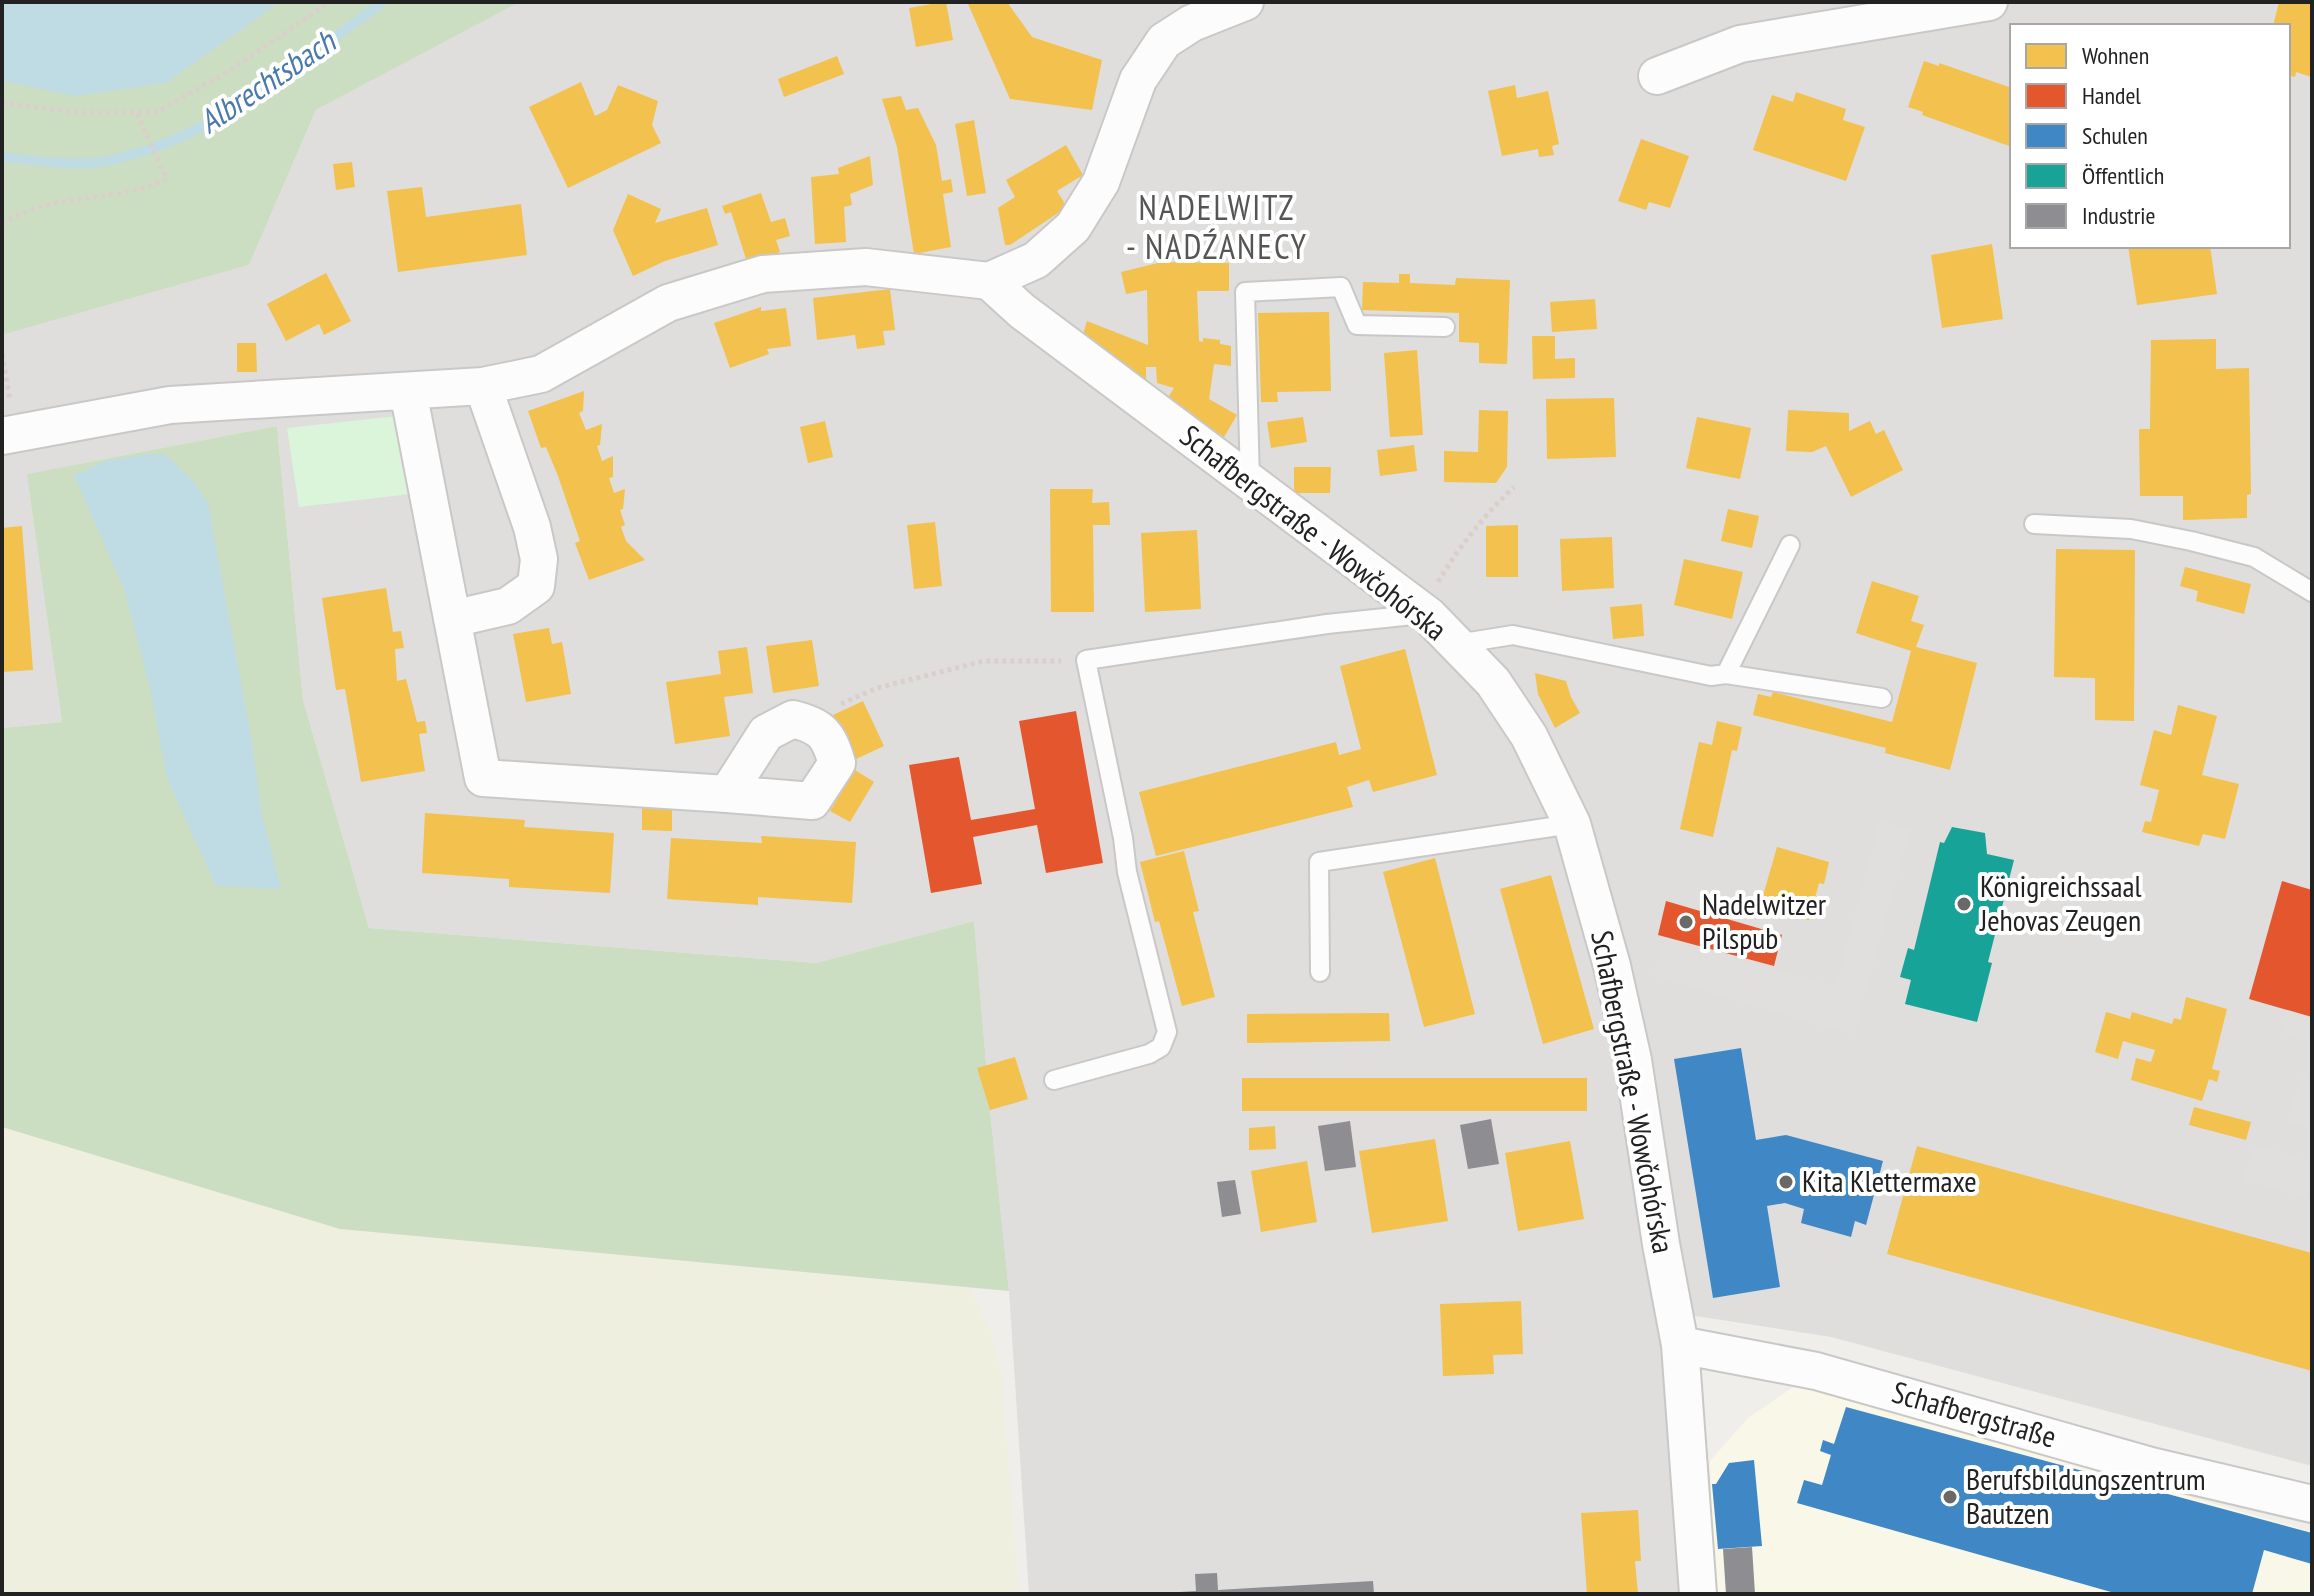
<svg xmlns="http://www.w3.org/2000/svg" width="2314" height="1596" font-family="'PT Sans Narrow',sans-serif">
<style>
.residential{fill:#dfdedc;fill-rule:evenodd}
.education{fill:#f8f7e8}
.farmland{fill:#efefdf}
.forest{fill:#cbdec1}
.park{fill:#daf5da}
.parking{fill:#e0dfde}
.water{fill:#bfdbe3}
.homes{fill:#f2c14e}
.shops{fill:#e4572e}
.schools{fill:#3f88c5}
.public{fill:#17a398}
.industry{fill:#8d8d92}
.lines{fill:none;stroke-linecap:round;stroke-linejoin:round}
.stream{stroke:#bfdbe3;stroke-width:10}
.service-casing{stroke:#c9c8c7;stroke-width:22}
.minor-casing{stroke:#c9c8c7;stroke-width:40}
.path{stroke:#dccecd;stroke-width:5;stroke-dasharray:4 4;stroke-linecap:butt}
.service{stroke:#fdfcfc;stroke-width:18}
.minor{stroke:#fdfcfc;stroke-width:36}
.poi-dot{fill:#6a6968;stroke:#fff;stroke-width:3}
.labels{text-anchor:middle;stroke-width:8;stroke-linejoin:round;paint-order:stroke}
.street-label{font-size:30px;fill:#222;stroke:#fff}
.poi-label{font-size:30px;fill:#222;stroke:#fff;text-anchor:start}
.water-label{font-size:32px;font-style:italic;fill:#4a7aab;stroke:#fff}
.quarter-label{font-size:34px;letter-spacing:2px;fill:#555;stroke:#fff}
</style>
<rect width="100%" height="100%" fill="#f0eeeb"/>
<path class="residential" d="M 520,2 L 2312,2 L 2312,1466 L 1831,1337 L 1663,1311 L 1681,1594 L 1029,1594 L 1009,1291 L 990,1110 L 974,921 L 816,963 L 369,928 L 303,700 L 277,426 L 28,474 L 62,722 L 2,728 L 2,335 L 249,265 L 316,110 ZM 2012,26 L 2288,26 L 2288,246 L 2012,246 Z"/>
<path class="education" d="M 1798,1384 L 2312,1532 L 2312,1594 L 1713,1594 L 1710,1461 L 1748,1418 Z"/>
<path class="farmland" d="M 2,1127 L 340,1229 L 969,1288 L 991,1332 L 1002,1377 L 1019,1594 L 2,1594 Z"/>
<path class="forest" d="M 2,2 L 520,2 L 316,110 L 249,265 L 2,335 Z
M 277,426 L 303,700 L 369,928 L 816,963 L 974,921 L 990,1110 L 1009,1291 L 340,1229 L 2,1127 L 2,728 L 62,722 L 27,474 Z"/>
<path class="park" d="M 407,415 L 419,493 L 299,507 L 287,428 Z"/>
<path class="parking" d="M 1880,820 L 1910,829 L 1854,1035 L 1654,976 L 1664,937 L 1836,987 Z
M 2289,1010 L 2312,1017 L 2312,1042 L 2283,1034 Z
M 2300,1076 L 2312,1080 L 2312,1130 L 2287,1122 Z
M 2255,1145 L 2312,1162 L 2312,1200 L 2244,1180 Z"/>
<path class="water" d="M 2,2 L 280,2 L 166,83 L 75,96 L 2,81 Z
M 150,454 L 166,455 L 194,482 L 208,503 L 252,743 L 262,815 L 281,889 L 216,886 L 167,778 L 150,689 L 125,591 L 74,475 L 106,461 Z"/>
<path class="homes" d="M 943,2 L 946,2 L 953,40 L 916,47 L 909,8 Z
M 970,2 L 1007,2 L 1032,37 L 1102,60 L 1092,110 L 1010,99 L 968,4 Z
M 2279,2 L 2312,2 L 2312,77 L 2296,72 L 2295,77 L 2288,75 L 2288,26 L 2273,26 Z
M 837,56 L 844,74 L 784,97 L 778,79 Z
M 1924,61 L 1939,66 L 1939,63 L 2012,88 L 2012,147 L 1922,115 L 1923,112 L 1908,107 Z
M 581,82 L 595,116 L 607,110 L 618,85 L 658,101 L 652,125 L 661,143 L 568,188 L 529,107 Z
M 1515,85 L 1517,98 L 1548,91 L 1559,144 L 1552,146 L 1554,155 L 1539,157 L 1538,149 L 1502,156 L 1488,91 Z
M 1796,92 L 1846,109 L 1843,120 L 1865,127 L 1846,181 L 1753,150 L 1772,95 L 1793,102 Z
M 901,96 L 906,110 L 918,108 L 936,145 L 942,181 L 951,179 L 953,192 L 943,194 L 951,247 L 914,254 L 897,147 L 882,99 Z
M 974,120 L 986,193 L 967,196 L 955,124 Z
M 1641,139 L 1689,156 L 1670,208 L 1649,202 L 1646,210 L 1618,201 Z
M 1066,145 L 1083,175 L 1057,191 L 1067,207 L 1010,245 L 1005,245 L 998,208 L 1015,197 L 1006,180 Z
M 870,156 L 873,185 L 850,194 L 852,205 L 844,207 L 846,242 L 815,244 L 811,177 L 839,174 L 838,168 Z
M 352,162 L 355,187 L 336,190 L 333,164 Z
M 422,187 L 426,217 L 521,204 L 527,255 L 398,272 L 387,191 Z
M 761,193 L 771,222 L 785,218 L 790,236 L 776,240 L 780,252 L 747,262 L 731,212 L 725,214 L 722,206 Z
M 628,194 L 661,209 L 655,223 L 707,208 L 718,245 L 665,261 L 633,276 L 613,230 Z
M 1992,244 L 2003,319 L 1942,328 L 1931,255 Z
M 2128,246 L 2210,246 L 2217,294 L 2137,305 Z
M 1162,262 L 1229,263 L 1229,291 L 1197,291 L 1199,341 L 1203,342 L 1203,338 L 1220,340 L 1220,344 L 1231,346 L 1231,366 L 1214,364 L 1209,399 L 1237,415 L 1224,437 L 1166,401 L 1174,388 L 1157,383 L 1156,367 L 1146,367 L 1146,382 L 1079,348 L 1087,321 L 1148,345 L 1147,290 L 1126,294 L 1121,272 Z
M 326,273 L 351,321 L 324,335 L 319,324 L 286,341 L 267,304 Z
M 1399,274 L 1410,274 L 1410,283 L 1455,285 L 1456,278 L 1510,280 L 1507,364 L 1479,363 L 1479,343 L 1459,342 L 1459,313 L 1362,310 L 1363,282 L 1399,283 Z
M 890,289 L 895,330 L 883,331 L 885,345 L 857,349 L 855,335 L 817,340 L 813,298 Z
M 1595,299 L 1597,329 L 1552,332 L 1550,302 Z
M 761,307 L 761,311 L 786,308 L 791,346 L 767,349 L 769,354 L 730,368 L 714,323 Z
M 1329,312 L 1331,391 L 1277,392 L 1278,402 L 1261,402 L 1258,313 Z
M 1532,336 L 1555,336 L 1555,359 L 1575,358 L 1575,378 L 1533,379 Z
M 2216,339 L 2216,369 L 2249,368 L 2251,494 L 2247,495 L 2247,518 L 2183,520 L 2183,496 L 2140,496 L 2139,429 L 2150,429 L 2151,340 Z
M 237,343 L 256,343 L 257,372 L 237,372 Z
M 1417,350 L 1423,435 L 1390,437 L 1384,353 Z
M 584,391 L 583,411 L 579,413 L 586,430 L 602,424 L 600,445 L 597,446 L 602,461 L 613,456 L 613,477 L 609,478 L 614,493 L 625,489 L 623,509 L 620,510 L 625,525 L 621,527 L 626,541 L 645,560 L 589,580 L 575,543 L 580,541 L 558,476 L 546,447 L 541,448 L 528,411 Z
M 1614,398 L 1616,457 L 1547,459 L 1546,399 Z
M 1479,410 L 1508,411 L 1507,467 L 1496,483 L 1444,482 L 1444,451 L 1478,452 Z
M 1788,410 L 1849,413 L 1849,431 L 1870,421 L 1876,434 L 1884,430 L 1903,470 L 1851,497 L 1826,446 L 1812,452 L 1786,451 Z
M 1303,417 L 1307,442 L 1271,448 L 1267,422 Z
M 1697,417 L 1751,428 L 1740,479 L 1686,468 Z
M 825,421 L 833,457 L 808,463 L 800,427 Z
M 1414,445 L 1417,471 L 1380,476 L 1377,450 Z
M 1294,467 L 1331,467 L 1330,493 L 1294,493 Z
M 1050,489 L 1093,489 L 1092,503 L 1109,502 L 1110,525 L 1093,525 L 1094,612 L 1051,612 Z
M 1728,509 L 1759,516 L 1752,548 L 1721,541 Z
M 935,522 L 942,586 L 914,589 L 907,525 Z
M 1518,525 L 1518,577 L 1486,577 L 1486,526 Z
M 22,526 L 33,670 L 2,672 L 2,528 Z
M 1197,530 L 1201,609 L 1145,612 L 1141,533 Z
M 1612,537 L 1614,588 L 1562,591 L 1560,539 Z
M 2056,549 L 2135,550 L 2134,721 L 2095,720 L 2095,678 L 2054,677 Z
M 1684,559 L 1743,572 L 1732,619 L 1674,605 Z
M 2185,567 L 2251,584 L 2244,614 L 2196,601 L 2198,591 L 2180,586 Z
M 1872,581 L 1919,596 L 1911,621 L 1924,625 L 1916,647 L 1977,663 L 1950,770 L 1885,753 L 1886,748 L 1753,715 L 1758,694 L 1771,697 L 1773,692 L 1892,722 L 1911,651 L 1856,633 Z
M 386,588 L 393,632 L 401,631 L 404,648 L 395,649 L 397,681 L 406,679 L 417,722 L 425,721 L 427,733 L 419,734 L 425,771 L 361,782 L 345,689 L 336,690 L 322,598 Z
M 1642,604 L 1644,636 L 1613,639 L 1610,607 Z
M 549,628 L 552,644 L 562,642 L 571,694 L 526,702 L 513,634 Z
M 812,640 L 819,686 L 773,693 L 766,646 Z
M 747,647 L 753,693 L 724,697 L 730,736 L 675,744 L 666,682 L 721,674 L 718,651 Z
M 1405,649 L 1437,775 L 1373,792 L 1369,780 L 1347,787 L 1353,807 L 1156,856 L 1139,792 L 1336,742 L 1339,755 L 1361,749 L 1340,666 Z
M 1535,673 L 1566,681 L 1571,697 L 1580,713 L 1555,728 L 1538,694 Z
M 863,701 L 884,746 L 854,760 L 833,715 Z
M 2178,705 L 2217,716 L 2202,775 L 2239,784 L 2225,839 L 2203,834 L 2199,846 L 2142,832 L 2145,821 L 2151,822 L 2159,790 L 2140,785 L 2154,730 L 2171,735 Z
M 1717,721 L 1742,727 L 1737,751 L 1732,750 L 1713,837 L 1680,829 L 1699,742 L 1712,745 Z
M 855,770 L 874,782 L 850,822 L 830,811 Z
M 642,806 L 672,807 L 672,831 L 642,830 Z
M 425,813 L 525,820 L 524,827 L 614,833 L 610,893 L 509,887 L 509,879 L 422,873 Z
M 761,836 L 856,842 L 852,903 L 758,897 L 758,905 L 667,899 L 671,838 L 762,843 Z
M 1777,847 L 1829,862 L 1824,884 L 1819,883 L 1809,920 L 1760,906 Z
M 1184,851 L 1199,911 L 1193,912 L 1215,997 L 1182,1006 L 1159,921 L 1155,922 L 1140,862 Z
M 1435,858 L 1475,1014 L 1424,1027 L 1383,872 Z
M 1551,875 L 1594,1029 L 1543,1044 L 1500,889 Z
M 2186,997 L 2227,1009 L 2212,1069 L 2220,1071 L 2217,1082 L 2209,1079 L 2202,1101 L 2131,1080 L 2136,1058 L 2151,1062 L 2155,1050 L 2123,1041 L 2118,1059 L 2095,1052 L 2106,1012 L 2130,1019 L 2132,1012 L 2172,1024 L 2174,1018 L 2181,1020 Z
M 1389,1013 L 1390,1041 L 1247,1043 L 1247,1014 Z
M 1015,1057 L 1028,1099 L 990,1110 L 977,1068 Z
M 1242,1078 L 1587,1078 L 1587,1111 L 1242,1111 Z
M 2194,1107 L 2251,1122 L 2246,1140 L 2189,1125 Z
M 1275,1126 L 1276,1149 L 1249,1150 L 1249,1128 Z
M 1435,1139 L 1448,1221 L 1372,1233 L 1359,1151 Z
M 1570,1141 L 1584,1219 L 1518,1231 L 1505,1153 Z
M 1917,1146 L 2312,1253 L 2312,1371 L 1887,1254 Z
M 1307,1161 L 1317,1222 L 1261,1232 L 1251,1171 Z
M 1521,1301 L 1523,1354 L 1493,1355 L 1494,1374 L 1443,1376 L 1440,1304 Z
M 1638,1510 L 1641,1561 L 1635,1561 L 1638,1594 L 1587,1594 L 1581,1513 Z"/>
<path class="shops" d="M 1076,711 L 1103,863 L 1046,873 L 1037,825 L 973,837 L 982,884 L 931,893 L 909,765 L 959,757 L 971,820 L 1035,809 L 1019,721 Z
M 2282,881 L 2312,890 L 2312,1017 L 2249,999 Z
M 1666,901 L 1782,935 L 1774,966 L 1658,935 Z"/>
<path class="schools" d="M 1741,1048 L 1756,1140 L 1786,1135 L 1883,1161 L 1866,1225 L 1855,1221 L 1851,1237 L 1801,1223 L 1804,1209 L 1785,1203 L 1767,1206 L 1780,1287 L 1713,1298 L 1674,1059 Z
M 1846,1407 L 2312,1533 L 2312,1564 L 2264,1550 L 2252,1594 L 2118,1594 L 1797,1503 L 1804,1480 L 1822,1485 L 1831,1455 L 1820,1451 L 1823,1440 L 1834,1444 Z
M 1754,1460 L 1762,1546 L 1718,1549 L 1712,1484 L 1716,1484 L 1729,1463 Z"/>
<path class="public" d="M 1952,827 L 1985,833 L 1987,854 L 2014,860 L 1988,962 L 1992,963 L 1977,1022 L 1905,1004 L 1911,980 L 1900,977 L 1908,948 L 1914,950 L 1940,842 L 1944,843 Z"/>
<path class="industry" d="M 1491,1119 L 1499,1164 L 1468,1169 L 1460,1125 Z
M 1350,1121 L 1356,1167 L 1325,1171 L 1318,1126 Z
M 1235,1180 L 1241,1214 L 1222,1217 L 1217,1182 Z
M 1752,1547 L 1755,1594 L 1726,1594 L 1723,1549 Z
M 1217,1573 L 1218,1590 L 1373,1581 L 1374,1594 L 1179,1594 L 1179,1592 L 1196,1591 L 1195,1574 Z"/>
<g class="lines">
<path class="stream" d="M 2,157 C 35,160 73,167 105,161 C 213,141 296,64 383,2"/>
<g class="service-casing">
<path id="service" d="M 1250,481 L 1245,292 L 1341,287 L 1357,325 L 1445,327
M 2034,524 L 2131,529 L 2191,541 L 2254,557 L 2312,592
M 1457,644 L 1513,635 L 1711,676 L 1726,674 L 1882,698
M 1726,674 L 1790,545
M 1320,972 L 1319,862 L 1572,824
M 1054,1080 L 1149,1054 L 1161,1047 L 1167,1032 L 1127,872 L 1123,838 L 1086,660 L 1327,624 L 1423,614"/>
</g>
<g class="minor-casing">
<path id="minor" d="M 1657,76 L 1740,44 L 1989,2
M 989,281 L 1022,311 L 1429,616 L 1493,682 L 1529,736 L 1572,824 L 1612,966 L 1633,1060 L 1661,1244 L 1680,1345 L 1698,1594
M 408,391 L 483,778 L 727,794 L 766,733 L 793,719 C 823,727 828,734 837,763 L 812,801 L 727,794
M 2,436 L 170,405 L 483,386 L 541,374 L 668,303 L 763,274 L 866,267 L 989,281 L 1036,260 L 1073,227 L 1101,182 L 1138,80 L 1164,41 L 1192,23 L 1245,2
M 452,619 L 508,606 L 536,586 L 539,559 L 532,527 L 483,386
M 1680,1345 L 1816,1371 L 2151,1466 L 2312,1504"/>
</g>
<path class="path" d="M 2,103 L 82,113 L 157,112 L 231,70 L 330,2
M 2,224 C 52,191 115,204 167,179 L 137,114
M 2,354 L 10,400
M 1438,582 C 1460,546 1483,516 1514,487
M 841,704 L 877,688 L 984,661 L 1061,661"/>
<use href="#service" class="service"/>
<use href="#minor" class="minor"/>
</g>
<g class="poi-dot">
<circle cx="1964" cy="904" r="8"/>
<circle cx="1686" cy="922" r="8"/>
<circle cx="1786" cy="1182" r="8"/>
<circle cx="1950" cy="1497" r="8"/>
</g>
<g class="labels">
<g class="street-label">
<text transform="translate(1313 533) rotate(38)" y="10">Schafbergstraße - Wowčohórska</text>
<text transform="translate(1632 1092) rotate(79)" y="10">Schafbergstraße - Wowčohórska</text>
<text transform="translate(1974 1415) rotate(16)" y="10">Schafbergstraße</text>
</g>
<g class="poi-label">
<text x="1980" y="897">Königreichssaal<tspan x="1980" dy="34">Jehovas Zeugen</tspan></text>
<text x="1702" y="915">Nadelwitzer<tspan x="1702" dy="34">Pilspub</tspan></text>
<text x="1802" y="1192">Kita Klettermaxe</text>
<text x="1966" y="1490">Berufsbildungszentrum<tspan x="1966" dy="34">Bautzen</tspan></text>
</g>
<g class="water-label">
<text transform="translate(267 82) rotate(-34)" y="11">Albrechtsbach</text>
</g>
<g class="quarter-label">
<text x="1217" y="220">NADELWITZ<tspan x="1217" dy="39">- NADŹANECY</tspan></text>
</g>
</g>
<rect width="2314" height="1596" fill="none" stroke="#222222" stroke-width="8"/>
<rect x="2010" y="24" width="280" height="224" fill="#ffffff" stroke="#a7a7a7" stroke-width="2"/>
<rect x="2026" y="44" width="40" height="24" fill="#f2c14e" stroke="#a7a7a7" stroke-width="2"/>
<text x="2082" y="64" font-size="24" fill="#222222">Wohnen</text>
<rect x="2026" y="84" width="40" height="24" fill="#e4572e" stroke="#a7a7a7" stroke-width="2"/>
<text x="2082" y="104" font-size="24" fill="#222222">Handel</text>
<rect x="2026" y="124" width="40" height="24" fill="#3f88c5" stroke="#a7a7a7" stroke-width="2"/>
<text x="2082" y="144" font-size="24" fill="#222222">Schulen</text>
<rect x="2026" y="164" width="40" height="24" fill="#17a398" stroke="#a7a7a7" stroke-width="2"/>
<text x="2082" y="184" font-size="24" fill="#222222">Öffentlich</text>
<rect x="2026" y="204" width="40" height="24" fill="#8d8d92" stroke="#a7a7a7" stroke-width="2"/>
<text x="2082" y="224" font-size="24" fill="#222222">Industrie</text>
</svg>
